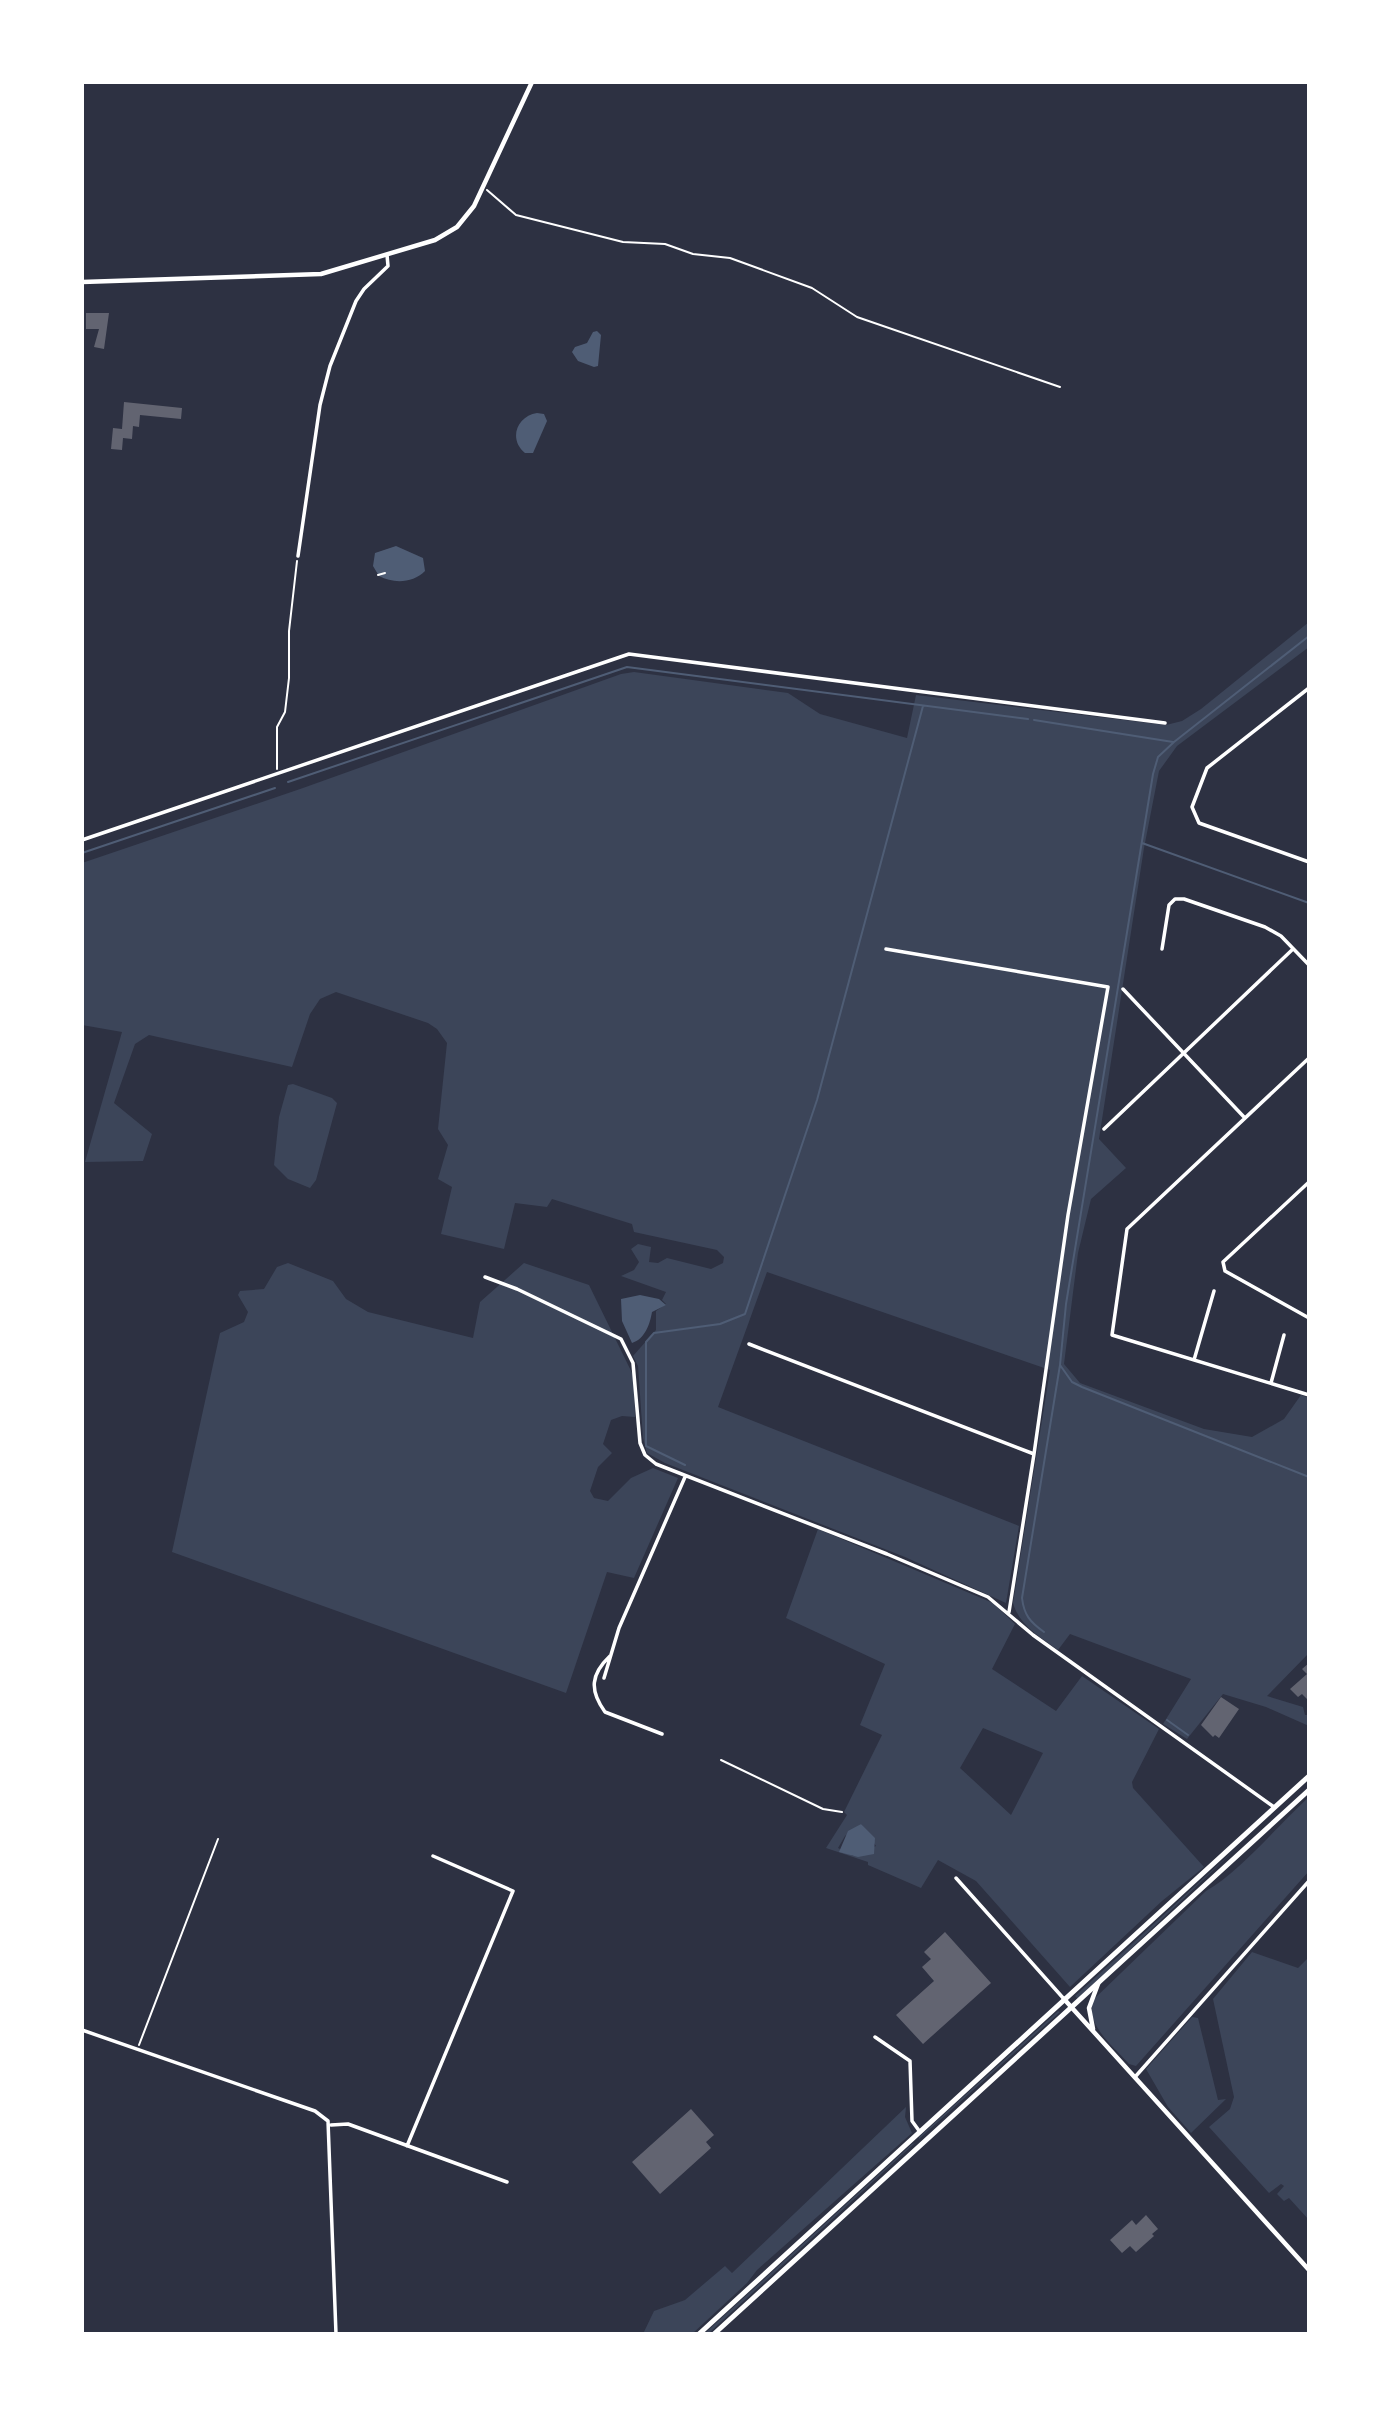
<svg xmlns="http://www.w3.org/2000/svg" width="1391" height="2416" font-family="'PT Sans',sans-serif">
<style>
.green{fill:#3c4559;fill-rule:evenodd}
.water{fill:#4f5d75}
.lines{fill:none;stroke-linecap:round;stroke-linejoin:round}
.stream{stroke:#4f5d75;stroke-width:2}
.building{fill:#626471}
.path{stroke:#fff;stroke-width:2}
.minor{stroke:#fff;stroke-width:3.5}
.secondary{stroke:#fff;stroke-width:4.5}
.primary{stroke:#fff;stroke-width:5}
</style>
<rect width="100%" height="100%" fill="#2d3142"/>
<path class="green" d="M 1309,622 L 1309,647 L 1177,746 L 1159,771 L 1144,848 L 1099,1139 L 1126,1168 L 1091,1199 L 1078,1253 L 1064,1364 L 1080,1383 L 1204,1429 L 1252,1437 L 1284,1419 L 1301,1395 L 1309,1398 L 1309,1653 L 1267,1696 L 1303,1707 L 1305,1715 L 1309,1715 L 1309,1726 L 1266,1707 L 1223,1694 L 1187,1739 L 1163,1724 L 1191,1679 L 1070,1634 L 1058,1650 C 1040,1637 1019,1625 1013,1603 L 1050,1370 L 767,1272 L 718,1407 L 1019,1526 L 1006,1603 L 905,1557 L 665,1463 L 647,1453 L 643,1438 L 638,1366 L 633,1356 L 656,1330 L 656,1311 L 666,1304 L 662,1300 L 666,1292 L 621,1276 L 634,1270 L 639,1262 L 631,1249 L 638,1244 L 651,1247 L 649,1262 L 658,1263 L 667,1258 L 711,1269 L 723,1263 L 724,1257 L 717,1250 L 634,1232 L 632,1224 L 552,1199 L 547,1207 L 515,1203 L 504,1249 L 441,1234 L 452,1187 L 438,1179 L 448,1145 L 438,1129 L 447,1043 L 437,1029 L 428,1023 L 336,992 L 320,999 L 310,1014 L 292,1067 L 149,1035 L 135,1044 L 114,1103 L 152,1134 L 143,1161 L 85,1162 L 122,1032 L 82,1025 L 82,863 L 303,788 L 621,674 L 634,672 L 788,693 L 820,714 L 907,738 L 916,695 L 1166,725 L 1182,721 L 1201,709 Z
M 293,1084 L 332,1098 L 337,1103 L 316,1180 L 310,1188 L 288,1179 L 274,1165 L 279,1117 L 288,1085 Z
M 288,1263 L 333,1281 L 346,1299 L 368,1312 L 473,1338 L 480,1302 L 524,1263 L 589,1285 L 634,1377 L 635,1417 L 622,1416 L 611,1420 L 603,1444 L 612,1453 L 598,1467 L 590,1491 L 594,1498 L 608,1501 L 631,1478 L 653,1468 L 678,1478 L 634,1578 L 607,1572 L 566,1693 L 172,1552 L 220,1333 L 244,1322 L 248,1312 L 238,1295 L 240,1291 L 264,1289 L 277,1267 Z
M 818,1529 L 993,1603 L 1015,1624 L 992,1669 L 1056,1711 L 1082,1676 L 1159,1729 L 1132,1782 L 1133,1788 L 1204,1867 L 1162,1901 L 1070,1987 L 976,1881 L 938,1860 L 921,1888 L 868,1865 L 868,1862 L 826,1848 L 847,1815 L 844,1812 L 882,1735 L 860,1725 L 885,1664 L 786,1618 ZM 983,1728 L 1043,1753 L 1011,1815 L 960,1768 ZM 861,1824 L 876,1846 L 853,1856 L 838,1848 L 845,1836 Z
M 1309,1797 L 1309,1871 L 1136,2066 L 1129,2064 C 1114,2047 1083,2023 1094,1999 L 1206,1891 C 1240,1872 1278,1825 1309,1797 Z
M 1242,1843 L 1078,1999 L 1075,1996 Z
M 1252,1952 L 1298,1968 L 1309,1957 L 1309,2220 L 1289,2198 L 1284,2201 L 1277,2194 L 1284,2186 L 1281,2184 L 1269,2193 L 1209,2127 L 1230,2109 L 1234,2097 L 1213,1999 Z
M 1058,2011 L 1060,2012 L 919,2139 L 919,2137 Z
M 1192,2017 L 1198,2018 L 1218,2100 L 1226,2099 L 1191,2133 L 1168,2107 L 1146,2069 Z
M 906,2107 L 905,2117 L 912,2133 L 757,2270 L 747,2283 L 692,2334 L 643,2334 L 654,2311 L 685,2300 L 725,2266 L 732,2273 Z
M 915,2143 L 708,2334 L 704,2334 L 912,2144 Z"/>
<path class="water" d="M 593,332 L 597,331 L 601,335 L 598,366 L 594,367 L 578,361 L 572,352 L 575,347 L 587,343 Z
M 537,413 L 544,414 L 547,421 L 533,453 L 525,453 C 508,439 517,416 537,413 Z
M 396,546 L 423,558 L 425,571 C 413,583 394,584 379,576 L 373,566 L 375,553 Z
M 640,1295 L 659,1299 L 666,1305 L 652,1312 C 650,1324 645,1339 632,1343 L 622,1321 L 621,1299 Z
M 861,1824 L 875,1838 L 874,1854 L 858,1857 L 839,1852 L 848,1831 Z"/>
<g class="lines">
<path class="stream" d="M 1034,720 L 1173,742
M 288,782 L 627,667 L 1028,719
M 1142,843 L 1309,903
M 82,853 L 275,788
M 1060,1365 L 1072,1382 L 1082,1387 L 1309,1477
M 685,1465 L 646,1446 L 646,1342 L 654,1333 L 720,1324 L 745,1314 L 817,1100 L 923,706
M 1044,1632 C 1030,1622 1024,1615 1022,1598 L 1060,1365 L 1066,1304 L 1153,774 L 1158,757 L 1174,742 L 1309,636
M 1167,1720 L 1188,1735"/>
</g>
<path class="building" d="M 86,313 L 109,313 L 104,349 L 94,347 L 99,329 L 86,329 Z
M 124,402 L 182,408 L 181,419 L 140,415 L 139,427 L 133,426 L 132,439 L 123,438 L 122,450 L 111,449 L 113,428 L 122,429 Z
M 1309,1663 L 1309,1701 L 1302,1694 L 1298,1697 L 1290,1689 L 1307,1674 L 1302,1669 Z
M 1221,1697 L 1239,1709 L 1219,1738 L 1215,1735 L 1213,1737 L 1201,1725 Z
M 945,1932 L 991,1983 L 923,2044 L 896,2015 L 934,1981 L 922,1967 L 931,1959 L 924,1952 Z
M 691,2109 L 714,2135 L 706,2142 L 711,2148 L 660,2194 L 632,2162 Z
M 1146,2215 L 1158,2229 L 1152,2234 L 1154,2236 L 1136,2252 L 1130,2246 L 1122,2253 L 1110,2240 L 1132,2220 L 1136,2225 Z"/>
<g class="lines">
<path class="path" d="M 487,190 L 516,215 L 623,242 L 665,244 L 693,254 L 730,258 L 812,288 L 857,317 L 1060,387
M 378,575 L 385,573
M 277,769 L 277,727 L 285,712 L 289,678 L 289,631 L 297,561
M 721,1760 L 823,1809 L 842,1812
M 139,2045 L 218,1839"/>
<path class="minor" d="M 298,556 L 320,405 L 330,366 L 356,301 L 364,289 L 388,266 L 387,255
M 1309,688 L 1207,768 L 1192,807 L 1199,823 L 1309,862
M 82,840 L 629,654 L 1165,723
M 886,949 L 1108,987 L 1068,1215 L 1034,1454
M 1162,949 L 1169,905 L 1175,899 L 1184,899 L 1265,927 L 1281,936 L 1309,965
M 1123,989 L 1244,1117
M 1309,1058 L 1127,1229 L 1112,1335 L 1309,1395
M 1104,1129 L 1293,949
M 1309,1182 L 1223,1262 L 1225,1271 L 1309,1318
M 485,1277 L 517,1289 L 621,1339 L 633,1363 L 640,1443 L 645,1455 L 656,1464 L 887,1554 L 988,1597 L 1033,1635 L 1274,1807
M 749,1344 L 1034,1454 L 1009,1612
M 1194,1360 L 1214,1291
M 1271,1383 L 1284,1335
M 610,1656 C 591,1674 589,1690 605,1712 L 662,1734
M 604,1678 L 619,1628 L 685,1477
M 956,1878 L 1064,1999
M 82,2030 L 315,2111 L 328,2121 L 336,2334
M 875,2037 L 910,2061 L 912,2121 L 920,2132
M 1135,2077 L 1309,1881
M 331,2125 L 348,2124 L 507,2182
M 407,2146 L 513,1891 L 433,1856"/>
<path class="secondary" d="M 82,282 L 321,274 L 435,240 L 457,227 L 474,206 L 532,82
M 1064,1999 L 1309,2270
M 1093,2029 L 1089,2008 L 1098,1984"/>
<path class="primary" d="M 699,2334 L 1309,1776
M 714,2334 L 1309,1790"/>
</g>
<rect width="1391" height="2416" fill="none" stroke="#ffffff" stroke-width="168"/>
</svg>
